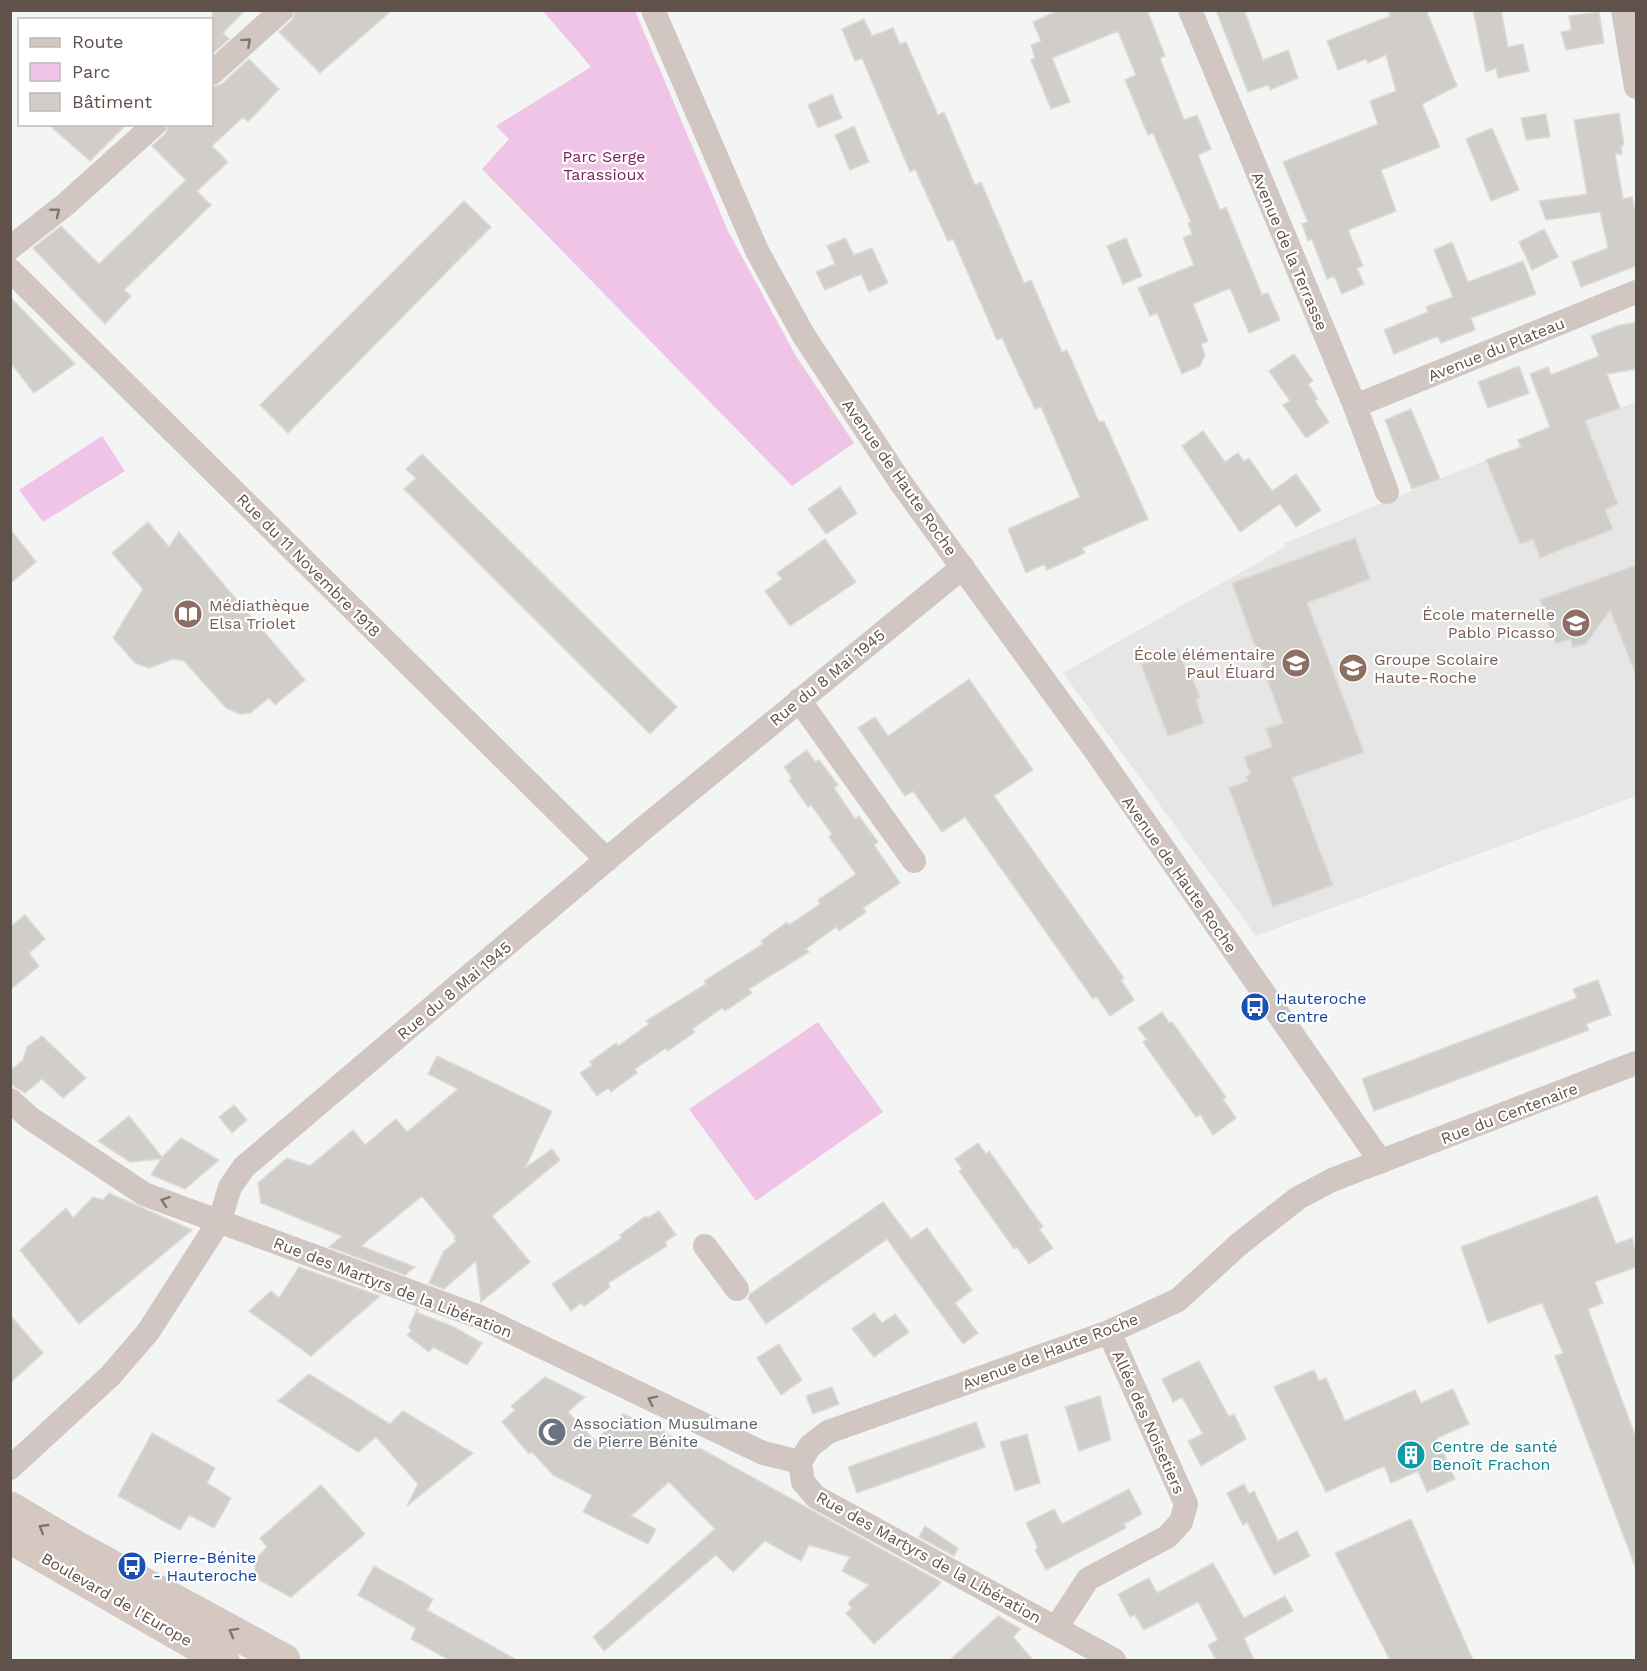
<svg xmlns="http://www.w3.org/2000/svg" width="1647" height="1671" font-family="'Work Sans',sans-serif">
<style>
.education{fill:#e5e6e5}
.green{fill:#f0c4e6}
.building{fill:#d1ceca;stroke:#dddad7;stroke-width:1.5}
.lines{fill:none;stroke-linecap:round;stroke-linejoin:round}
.minor{stroke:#d1c6c1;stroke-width:24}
.secondary{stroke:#d5c8c1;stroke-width:33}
.oneway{stroke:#82746e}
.oneway2{stroke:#83756e}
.labels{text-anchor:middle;stroke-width:4.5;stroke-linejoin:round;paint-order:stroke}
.park-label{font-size:16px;fill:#821a5f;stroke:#fff}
.street-label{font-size:16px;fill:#60514a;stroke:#fff}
.education-label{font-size:16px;fill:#785e54;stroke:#fff;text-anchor:start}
.transit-label{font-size:16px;fill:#164399;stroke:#fff;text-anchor:start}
.worship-label{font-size:16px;fill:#5b616d;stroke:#fff;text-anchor:start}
.culture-label{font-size:16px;fill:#0d838f;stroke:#fff;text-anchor:start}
</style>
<rect width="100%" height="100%" fill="#f3f5f4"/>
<path class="education" d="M 1636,402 L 1636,796 L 1256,936 L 1063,673 L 1285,547 L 1283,544 L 1486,460 Z"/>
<path class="green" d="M 543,11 L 635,11 L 728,231 L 796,356 L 854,443 L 792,486 L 482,169 L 509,139 L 496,126 L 591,67 Z
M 102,436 L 125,471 L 43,522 L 19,490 Z
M 818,1022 L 883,1112 L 756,1201 L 689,1109 Z"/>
<path class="building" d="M 212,10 L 245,10 L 223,33 L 229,39 L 212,54 Z
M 296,10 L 392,10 L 320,73 L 279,32 L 292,20 Z
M 1059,10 L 1147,10 L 1165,56 L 1160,58 L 1184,120 L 1197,115 L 1211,149 L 1198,155 L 1220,210 L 1226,207 L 1262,295 L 1268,293 L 1280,320 L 1249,333 L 1230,288 L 1193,304 L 1208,341 L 1201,344 L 1205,355 L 1200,366 L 1182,374 L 1157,313 L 1150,316 L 1138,288 L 1194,265 L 1183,238 L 1192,234 L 1188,223 L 1191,222 L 1153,133 L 1148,135 L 1125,80 L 1136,75 L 1118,31 L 1052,58 L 1070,102 L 1051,109 L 1031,60 L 1035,58 L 1031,45 L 1041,41 L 1033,22 Z
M 1216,10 L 1244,10 L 1263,60 L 1288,50 L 1298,78 L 1270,90 L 1268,85 L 1248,92 Z
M 1388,10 L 1426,10 L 1457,86 L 1422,104 L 1440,147 L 1381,170 L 1396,211 L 1348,230 L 1363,266 L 1357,268 L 1364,284 L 1342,294 L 1334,276 L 1327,279 L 1312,239 L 1308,241 L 1302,224 L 1308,222 L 1283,162 L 1378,124 L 1370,101 L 1396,91 L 1386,55 L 1368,63 L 1366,59 L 1338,70 L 1327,41 L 1390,16 Z
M 1473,10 L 1501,10 L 1508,47 L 1523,44 L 1529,71 L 1498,78 L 1496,68 L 1486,72 Z
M 1599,12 L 1604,43 L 1566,50 L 1561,32 L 1571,30 L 1569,16 Z
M 864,19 L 872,36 L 893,28 L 900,44 L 906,42 L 938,115 L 944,112 L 975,185 L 981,182 L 1024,283 L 1031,280 L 1062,352 L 1067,350 L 1099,422 L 1104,421 L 1148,519 L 1082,548 L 1085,553 L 1047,570 L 1044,564 L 1026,573 L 1008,529 L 1080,497 L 1041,407 L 1035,409 L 1002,338 L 997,340 L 953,239 L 948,241 L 915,169 L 910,172 L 862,58 L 855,61 L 842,29 Z
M 249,59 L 279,89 L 248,122 L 243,117 L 212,146 L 228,162 L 197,191 L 211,205 L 124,290 L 131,296 L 105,324 L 33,248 L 61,226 L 99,264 L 186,180 L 152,146 L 165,134 L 169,124 L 212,124 L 212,87 L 222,84 Z
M 832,94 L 842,118 L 818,128 L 808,105 Z
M 1619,113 L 1624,145 L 1621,146 L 1622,154 L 1615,154 L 1623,199 L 1632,197 L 1636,216 L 1636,266 L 1581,287 L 1572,262 L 1608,248 L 1600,212 L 1546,220 L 1539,201 L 1587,194 L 1574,120 Z
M 1546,114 L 1550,137 L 1526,140 L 1521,118 Z
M 48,124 L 127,124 L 90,161 Z
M 854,126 L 869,162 L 850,170 L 835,135 Z
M 1492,128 L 1519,190 L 1491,201 L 1466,139 Z
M 464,201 L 491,227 L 288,433 L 260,405 Z
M 1544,229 L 1558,257 L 1532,270 L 1519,242 Z
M 845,238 L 854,255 L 872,248 L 888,283 L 869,292 L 861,274 L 825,290 L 816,272 L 835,264 L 827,246 Z
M 1126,238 L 1142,276 L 1123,284 L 1107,246 Z
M 1452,242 L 1468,282 L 1523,261 L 1536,294 L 1471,318 L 1475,330 L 1441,343 L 1438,336 L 1394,354 L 1384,330 L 1428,312 L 1426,307 L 1453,297 L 1434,250 Z
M 10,297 L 75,364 L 34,393 L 10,362 Z
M 1636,322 L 1636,369 L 1607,374 L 1620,408 L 1585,421 L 1618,504 L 1605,510 L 1613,529 L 1540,558 L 1533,539 L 1520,544 L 1486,460 L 1521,447 L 1518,440 L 1550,427 L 1530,374 L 1548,367 L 1551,375 L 1599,356 L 1591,336 L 1617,326 Z
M 1294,354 L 1313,381 L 1308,384 L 1318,399 L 1315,401 L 1329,422 L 1306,438 L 1283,405 L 1290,401 L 1269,371 Z
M 1519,366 L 1529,393 L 1488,408 L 1478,382 Z
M 1411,409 L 1440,479 L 1412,489 L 1385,420 Z
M 1203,431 L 1225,462 L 1238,453 L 1244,461 L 1249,458 L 1272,491 L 1296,474 L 1321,510 L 1296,527 L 1280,504 L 1240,532 L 1182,446 Z
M 422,454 L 677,707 L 650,734 L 404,489 L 416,478 L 406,469 Z
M 840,487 L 857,513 L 826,534 L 808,509 Z
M 148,522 L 169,547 L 179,532 L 305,680 L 275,705 L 269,698 L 250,713 L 240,714 L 226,708 L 184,661 L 173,659 L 149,668 L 135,663 L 113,638 L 143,589 L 112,553 Z
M 10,529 L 36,562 L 10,584 Z
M 1355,538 L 1370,579 L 1307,603 L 1364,752 L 1292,778 L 1333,885 L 1273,907 L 1229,788 L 1248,781 L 1246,776 L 1251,774 L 1244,757 L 1272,747 L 1266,729 L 1283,723 L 1232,583 Z
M 825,539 L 856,582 L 790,626 L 765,591 L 782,579 L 777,573 Z
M 1636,565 L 1636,675 L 1610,610 L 1586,644 L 1573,647 L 1570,639 L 1556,644 L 1540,600 Z
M 1178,649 L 1185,668 L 1188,666 L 1200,698 L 1196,699 L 1204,723 L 1168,736 L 1141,664 Z
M 969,679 L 1033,770 L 994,796 L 1124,978 L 1121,980 L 1134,1000 L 1110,1016 L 1096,996 L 1093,999 L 965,817 L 942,832 L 913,791 L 905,796 L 858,728 L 875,717 L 888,736 Z
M 807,750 L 815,762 L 819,760 L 838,785 L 834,788 L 855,819 L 859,816 L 878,842 L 874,845 L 900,883 L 863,908 L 866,912 L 839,931 L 836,927 L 806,949 L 809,952 L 749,989 L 752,993 L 725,1011 L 722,1008 L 692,1029 L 695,1032 L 668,1051 L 666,1048 L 635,1069 L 637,1073 L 611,1092 L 608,1088 L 597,1096 L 580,1073 L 592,1065 L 590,1062 L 616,1043 L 618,1046 L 649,1024 L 646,1021 L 706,984 L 704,981 L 763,944 L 761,941 L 787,922 L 789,925 L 820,904 L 818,900 L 856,874 L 829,837 L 832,834 L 811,805 L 808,807 L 789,780 L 792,778 L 784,767 Z
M 25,915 L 45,939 L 29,953 L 39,966 L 10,990 L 10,927 Z
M 1598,980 L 1611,1015 L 1586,1024 L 1589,1030 L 1374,1111 L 1362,1079 L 1577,998 L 1573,989 Z
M 1162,1012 L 1169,1023 L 1172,1022 L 1226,1097 L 1223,1099 L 1236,1118 L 1213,1135 L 1200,1114 L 1196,1117 L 1143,1042 L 1147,1040 L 1138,1028 Z
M 42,1036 L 86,1078 L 63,1098 L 42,1079 L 25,1093 L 10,1084 L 10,1071 L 23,1060 L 27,1047 Z
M 437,1056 L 552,1111 L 525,1168 L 552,1149 L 560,1160 L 492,1216 L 530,1262 L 481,1302 L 476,1261 L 444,1289 L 429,1283 L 444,1251 L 456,1241 L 454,1239 L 456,1237 L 422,1196 L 361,1246 L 415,1267 L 405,1275 L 329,1247 L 342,1236 L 261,1203 L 258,1183 L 287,1158 L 310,1166 L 353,1130 L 365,1145 L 396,1119 L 407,1132 L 458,1089 L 428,1074 Z
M 234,1105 L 247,1120 L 232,1133 L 219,1117 Z
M 129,1116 L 162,1157 L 181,1138 L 219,1160 L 185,1189 L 151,1175 L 161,1159 L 130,1162 L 98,1141 Z
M 978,1143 L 986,1154 L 989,1151 L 1043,1227 L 1039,1229 L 1053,1248 L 1029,1264 L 1017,1247 L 1014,1249 L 959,1171 L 962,1169 L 955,1159 Z
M 109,1193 L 192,1230 L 79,1324 L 20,1250 L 66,1208 L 73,1218 L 93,1197 L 103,1200 Z
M 1597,1196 L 1616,1244 L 1632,1238 L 1636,1251 L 1636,1267 L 1595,1282 L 1603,1303 L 1588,1309 L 1636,1438 L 1635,1566 L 1555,1356 L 1563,1353 L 1542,1303 L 1488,1323 L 1461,1247 Z
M 883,1202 L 911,1239 L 927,1228 L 972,1290 L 955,1303 L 978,1333 L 963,1344 L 887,1239 L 766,1324 L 748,1298 L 750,1294 Z
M 659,1211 L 676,1235 L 665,1242 L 667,1246 L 608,1283 L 610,1287 L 584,1306 L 581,1303 L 571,1311 L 552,1284 L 622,1238 L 620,1235 L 646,1216 L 648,1218 Z
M 299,1267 L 380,1296 L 311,1356 L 249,1311 L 271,1291 L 279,1298 Z
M 417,1309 L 419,1310 L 416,1312 L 454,1327 L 482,1343 L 467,1365 L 433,1347 L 429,1352 L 407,1335 L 411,1331 L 409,1327 Z
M 874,1313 L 882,1323 L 895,1314 L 909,1332 L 874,1357 L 852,1329 Z
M 10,1315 L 43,1353 L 10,1383 Z
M 779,1344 L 802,1380 L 781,1395 L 757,1358 Z
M 1199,1361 L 1229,1417 L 1234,1414 L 1246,1439 L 1201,1466 L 1188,1441 L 1203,1434 L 1182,1397 L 1173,1402 L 1162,1379 Z
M 1314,1370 L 1319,1381 L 1326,1378 L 1345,1421 L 1415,1390 L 1421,1403 L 1453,1389 L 1469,1424 L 1437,1438 L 1455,1479 L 1427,1492 L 1418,1471 L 1391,1483 L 1384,1466 L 1326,1492 L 1274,1387 Z
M 309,1374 L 390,1424 L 403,1411 L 473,1453 L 407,1506 L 418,1484 L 376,1437 L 358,1452 L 278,1401 Z
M 545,1377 L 585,1397 L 568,1412 L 595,1441 L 623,1414 L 647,1425 L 650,1422 L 686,1446 L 689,1444 L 705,1451 L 941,1582 L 940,1584 L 874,1644 L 846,1613 L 852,1608 L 848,1603 L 869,1585 L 842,1571 L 850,1557 L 809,1545 L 801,1561 L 765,1541 L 733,1572 L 716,1555 L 604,1651 L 593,1637 L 715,1529 L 669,1482 L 631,1516 L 656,1529 L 648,1544 L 583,1512 L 592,1495 L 553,1475 L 532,1452 L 529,1454 L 502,1422 L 515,1410 L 511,1406 Z
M 832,1387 L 839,1404 L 813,1414 L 806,1396 Z
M 1100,1396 L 1111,1440 L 1079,1451 L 1065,1407 Z
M 976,1422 L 985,1447 L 857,1493 L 848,1467 Z
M 152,1433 L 215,1468 L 207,1483 L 231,1498 L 214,1528 L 189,1515 L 180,1530 L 118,1496 Z
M 1027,1434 L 1040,1483 L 1015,1491 L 1000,1442 Z
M 1244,1484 L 1249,1494 L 1254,1491 L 1278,1541 L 1297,1531 L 1310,1556 L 1274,1575 L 1247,1522 L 1243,1525 L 1227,1493 Z
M 321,1485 L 365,1534 L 291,1597 L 259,1580 L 255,1574 L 255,1560 L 267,1547 L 260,1538 Z
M 1129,1489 L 1142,1514 L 1124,1524 L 1126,1528 L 1046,1570 L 1035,1550 L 1038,1548 L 1026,1523 L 1054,1509 L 1062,1524 Z
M 1411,1519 L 1473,1660 L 1390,1660 L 1335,1553 Z
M 925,1526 L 958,1548 L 954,1556 L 919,1537 Z
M 1213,1563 L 1244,1618 L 1285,1596 L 1293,1611 L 1244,1638 L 1254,1660 L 1216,1660 L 1208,1645 L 1218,1640 L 1198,1602 L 1144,1630 L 1135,1615 L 1130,1617 L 1118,1594 L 1149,1578 L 1157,1593 Z
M 374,1566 L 433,1599 L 427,1610 L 517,1660 L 449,1660 L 411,1639 L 416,1628 L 358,1595 Z
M 998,1616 L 1021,1629 L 1013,1637 L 1033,1660 L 950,1660 Z"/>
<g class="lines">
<path class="minor" d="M 653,10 L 757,251 L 804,336 L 901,483 L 1097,753 L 1381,1162
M 1190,10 L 1355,406 L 1387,492
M 1623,10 L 1636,87
M 212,73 L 282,10
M 10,248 L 66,204 L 155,124
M 10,270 L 607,860
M 1355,406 L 1636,292
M 799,700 L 914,861
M 10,1100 L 30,1118 L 144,1194 L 480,1317 L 763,1453 L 800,1462 L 803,1482 L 816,1497 L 1114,1660
M 705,1246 L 737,1289
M 800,1462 L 810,1446 L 828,1432 L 1109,1332 L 1178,1300 L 1238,1245 L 1298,1198 L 1332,1180 L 1636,1063
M 10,1468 L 110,1376 L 148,1332 L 220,1220 L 230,1187 L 244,1167 L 644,828 L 963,567
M 1056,1628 L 1088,1579 L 1167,1537 L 1181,1522 L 1186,1504 L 1109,1332"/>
<path class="secondary" d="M 10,1508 L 76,1547 L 284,1660
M 10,1537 L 223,1660"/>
</g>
<defs><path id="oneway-chevron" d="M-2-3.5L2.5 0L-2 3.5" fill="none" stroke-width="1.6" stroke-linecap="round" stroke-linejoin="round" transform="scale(1.5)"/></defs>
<g class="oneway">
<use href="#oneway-chevron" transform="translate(247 42) rotate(-42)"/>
<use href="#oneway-chevron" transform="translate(56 212) rotate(-38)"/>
<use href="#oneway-chevron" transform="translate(165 1201) rotate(-161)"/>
<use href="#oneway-chevron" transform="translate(652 1400) rotate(-154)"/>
</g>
<g class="oneway2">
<use href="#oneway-chevron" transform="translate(43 1528) rotate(-149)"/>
<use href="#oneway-chevron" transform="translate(233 1632) rotate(-151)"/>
</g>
<defs>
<g id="library-disc" transform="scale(1.5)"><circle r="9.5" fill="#8d6e63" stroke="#fff"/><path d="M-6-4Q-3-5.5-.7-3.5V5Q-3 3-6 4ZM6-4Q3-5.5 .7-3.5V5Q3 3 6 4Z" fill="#fff"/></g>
<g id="school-disc" transform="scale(1.5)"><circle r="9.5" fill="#8d6e63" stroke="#fff"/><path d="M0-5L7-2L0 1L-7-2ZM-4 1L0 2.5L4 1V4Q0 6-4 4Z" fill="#fff"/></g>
<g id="bus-disc" transform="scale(1.5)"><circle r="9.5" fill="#1a4fb4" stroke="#fff"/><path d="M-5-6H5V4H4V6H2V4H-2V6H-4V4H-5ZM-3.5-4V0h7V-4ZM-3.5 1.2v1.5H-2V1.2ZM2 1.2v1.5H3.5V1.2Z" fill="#fff"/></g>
<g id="mosque-disc" transform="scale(1.5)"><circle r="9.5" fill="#6b7280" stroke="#fff"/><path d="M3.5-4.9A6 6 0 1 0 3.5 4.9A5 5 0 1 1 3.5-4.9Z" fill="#fff"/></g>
<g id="building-disc" transform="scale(1.5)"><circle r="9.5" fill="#0f9aa8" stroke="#fff"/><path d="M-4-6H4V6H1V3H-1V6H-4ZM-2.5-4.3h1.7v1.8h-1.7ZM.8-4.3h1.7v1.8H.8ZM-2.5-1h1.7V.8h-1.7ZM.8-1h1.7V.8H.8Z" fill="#fff"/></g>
</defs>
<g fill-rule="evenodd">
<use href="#library-disc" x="188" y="614"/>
<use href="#school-disc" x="1576" y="623"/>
<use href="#school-disc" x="1296" y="663"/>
<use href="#school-disc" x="1353" y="668"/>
<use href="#bus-disc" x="1255" y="1007"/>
<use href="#mosque-disc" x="552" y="1432"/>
<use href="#building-disc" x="1411" y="1455"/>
<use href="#bus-disc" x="132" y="1566"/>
</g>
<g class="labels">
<g class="park-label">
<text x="604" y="162">Parc Serge<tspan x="604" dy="18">Tarassioux</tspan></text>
</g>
<g class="street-label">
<text transform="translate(1290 251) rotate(67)" y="6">Avenue de la Terrasse</text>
<text transform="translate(1496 349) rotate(-22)" y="6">Avenue du Plateau</text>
<text transform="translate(900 477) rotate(55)" y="6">Avenue de Haute Roche</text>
<text transform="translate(309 565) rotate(45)" y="6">Rue du 11 Novembre 1918</text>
<text transform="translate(827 677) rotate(-39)" y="6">Rue du 8 Mai 1945</text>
<text transform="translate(1180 874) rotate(55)" y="6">Avenue de Haute Roche</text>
<text transform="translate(454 990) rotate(-40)" y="6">Rue du 8 Mai 1945</text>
<text transform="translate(1509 1113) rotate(-21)" y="6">Rue du Centenaire</text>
<text transform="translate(393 1287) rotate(21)" y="6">Rue des Martyrs de la Libération</text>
<text transform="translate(1050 1351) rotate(-21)" y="6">Avenue de Haute Roche</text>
<text transform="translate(1149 1422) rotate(66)" y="6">Allée des Noisetiers</text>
<text transform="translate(929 1557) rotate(29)" y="6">Rue des Martyrs de la Libération</text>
<text transform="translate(117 1599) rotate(30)" y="6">Boulevard de l'Europe</text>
</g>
<g class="education-label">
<text x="209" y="611">Médiathèque<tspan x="209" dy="18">Elsa Triolet</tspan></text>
<text x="1555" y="620" text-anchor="end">École maternelle<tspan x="1555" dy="18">Pablo Picasso</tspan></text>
<text x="1275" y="660" text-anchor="end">École élémentaire<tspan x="1275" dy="18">Paul Éluard</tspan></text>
<text x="1374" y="665">Groupe Scolaire<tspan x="1374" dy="18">Haute-Roche</tspan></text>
</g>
<g class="transit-label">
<text x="1276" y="1004">Hauteroche<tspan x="1276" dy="18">Centre</tspan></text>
<text x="153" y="1563">Pierre-Bénite<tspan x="153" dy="18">- Hauteroche</tspan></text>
</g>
<g class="worship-label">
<text x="573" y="1429">Association Musulmane<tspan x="573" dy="18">de Pierre Bénite</tspan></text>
</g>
<g class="culture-label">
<text x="1432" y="1452">Centre de santé<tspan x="1432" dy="18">Benoît Frachon</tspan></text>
</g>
</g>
<rect width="1647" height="1671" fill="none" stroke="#60514a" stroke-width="24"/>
<rect x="18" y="18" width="195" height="108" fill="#ffffff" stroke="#bfb9b7" stroke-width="1.5"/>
<rect x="30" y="38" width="30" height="9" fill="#d5c8c1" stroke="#bfb9b7" stroke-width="1.5"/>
<text x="72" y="48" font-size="18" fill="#60514a">Route</text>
<rect x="30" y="63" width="30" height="18" fill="#f0c4e6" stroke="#bfb9b7" stroke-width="1.5"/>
<text x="72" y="78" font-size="18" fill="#60514a">Parc</text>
<rect x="30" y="93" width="30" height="18" fill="#d1ceca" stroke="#bfb9b7" stroke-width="1.5"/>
<text x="72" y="108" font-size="18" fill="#60514a">Bâtiment</text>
</svg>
